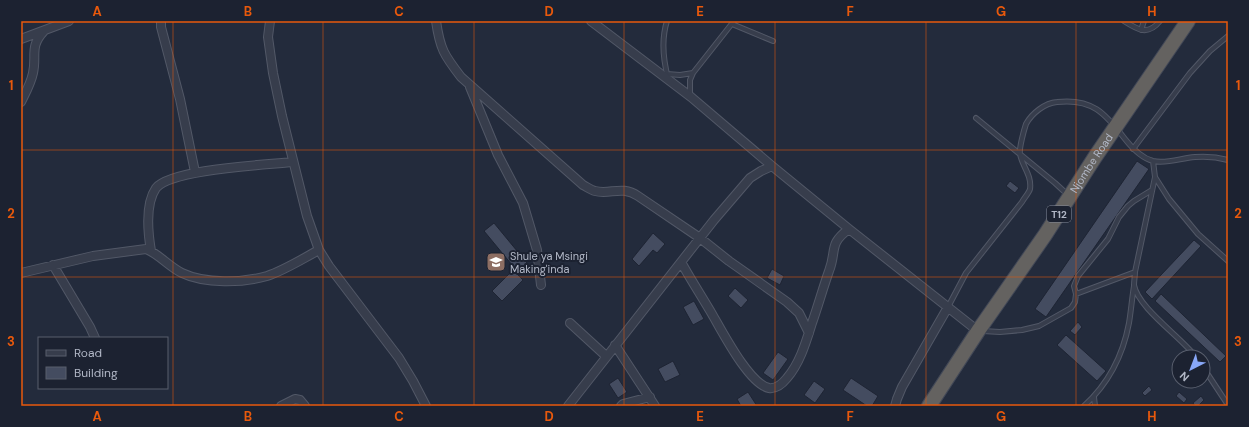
<svg xmlns="http://www.w3.org/2000/svg" width="1249" height="427" font-family="'DM Sans',sans-serif">
<style>
.building{fill:#444c60;stroke:#1e2433}
.lines{fill:none;stroke-linecap:round;stroke-linejoin:round}
.service-casing{stroke:#525867;stroke-width:6}
.minor-casing{stroke:#525867;stroke-width:10}
.trunk-casing{stroke:#424857;stroke-width:16}
.service{stroke:#373d4c;stroke-width:4}
.minor{stroke:#373d4c;stroke-width:8}
.trunk{stroke:#646260;stroke-width:14}
.grid{fill:none;stroke:#e8590c;stroke-width:1;stroke-opacity:0.55}
.labels{text-anchor:middle;stroke-width:4;stroke-linejoin:round;paint-order:stroke}
.shield{fill:#1c2231;stroke:#858b9a;stroke-width:1}
.shield-label{font-size:10px;font-weight:bold;fill:#b2b8c7}
.street-label{font-size:11px;fill:#b2b8c7;stroke:#1c2231}
.poi-label{font-size:11px;fill:#b2b8c7;stroke:#1c2231;text-anchor:start}
.neatline{fill:none;stroke:#e8590c;stroke-width:1.5}
.grid-label{font-size:13px;text-anchor:middle;font-weight:bold;fill:#e8590c}
</style>
<rect width="100%" height="100%" fill="#232b3c"/>
<path class="building" d="M 1137,161 L 1149,169 L 1046,317 L 1035,309 Z
M 1010,181 L 1019,188 L 1015,193 L 1006,186 Z
M 494,223 L 527,263 L 517,271 L 484,231 Z
M 653,233 L 665,244 L 657,253 L 653,250 L 639,266 L 632,259 Z
M 1194,240 L 1201,246 L 1152,299 L 1145,292 Z
M 772,269 L 784,276 L 780,285 L 767,278 Z
M 513,270 L 523,280 L 502,301 L 492,291 Z
M 735,288 L 748,300 L 741,308 L 728,296 Z
M 1161,294 L 1226,356 L 1220,362 L 1155,301 Z
M 694,301 L 704,319 L 693,325 L 683,307 Z
M 1078,322 L 1082,327 L 1075,335 L 1070,331 Z
M 1066,335 L 1106,371 L 1097,381 L 1057,345 Z
M 778,352 L 788,359 L 773,380 L 763,373 Z
M 673,361 L 680,375 L 665,382 L 658,369 Z
M 618,378 L 627,392 L 618,398 L 609,384 Z
M 851,378 L 878,396 L 872,406 L 867,406 L 843,390 Z
M 814,381 L 825,389 L 815,403 L 804,395 Z
M 1149,386 L 1152,390 L 1145,396 L 1142,393 Z
M 748,392 L 757,406 L 741,406 L 737,399 Z
M 1179,392 L 1187,399 L 1184,403 L 1176,396 Z
M 1201,396 L 1204,400 L 1198,406 L 1195,406 L 1193,403 Z"/>
<g class="lines">
<g class="service-casing">
<path id="service" d="M 667,21 C 661,40 663,59 668,78
M 1124,21 C 1138,30 1148,36 1160,21
M 732,24 L 773,41
M 1141,30 L 1144,21
M 667,74 L 680,75 L 693,73
M 690,95 L 690,80 L 693,73 L 734,21
M 976,118 L 1055,183 L 1068,195
M 1133,149 L 1190,73 L 1210,51 L 1228,36
M 1153,161 L 1155,177 L 1169,199 L 1198,234 L 1228,261
M 1155,177 L 1135,272 C 1135,276 1134,281 1134,285 C 1138,308 1181,337 1196,357
M 1076,294 L 1135,272
M 948,307 L 966,273 L 1022,202 C 1024,198 1029,193 1030,189 C 1032,175 1022,166 1020,154 C 1019,148 1024,130 1026,124 C 1032,113 1045,103 1057,102 C 1092,98 1105,113 1125,139 C 1132,148 1141,158 1153,161 C 1167,164 1181,158 1195,157 C 1207,156 1217,157 1228,160
M 983,331 L 1000,332 L 1022,330 L 1039,326 L 1071,308 L 1075,302 L 1076,294 L 1074,286 L 1078,276 L 1108,239 L 1119,217 L 1128,206 L 1134,201 L 1152,190
M 1203,367 L 1228,405
M 1094,397 L 1095,406
M 1084,406 C 1108,384 1123,355 1129,323 C 1131,311 1132,298 1134,286"/>
</g>
<g class="minor-casing">
<path id="minor" d="M 161,21 L 161,27 L 180,99 L 195,172
M 270,21 L 268,37 L 273,73 L 282,116 L 307,216 L 319,250 L 329,266 L 399,358 L 413,381 L 426,406
M 436,21 C 440,49 444,55 461,77 L 583,185 C 587,187 591,190 595,191 C 610,195 622,185 638,196 L 700,238 L 729,261 L 787,302 L 799,313 L 809,333
M 591,21 L 691,97 L 772,166 L 849,229 L 978,331
M 21,39 L 69,21
M 470,87 L 498,155 L 523,203 L 537,250 L 541,285
M 21,102 C 26,92 31,83 33,73 C 37,55 29,47 44,31
M 151,251 C 148,233 145,204 156,188 C 171,169 266,165 292,162
M 681,262 C 691,280 702,297 712,314 C 722,331 749,384 769,388 C 776,389 783,383 787,378 C 800,363 806,342 812,323 C 818,306 823,288 829,271 C 837,251 828,244 849,229
M 53,265 L 90,327 L 95,338
M 21,273 L 93,256 L 146,249 C 159,254 168,266 182,273 C 205,284 243,283 267,276 C 285,270 302,259 319,250
M 570,323 L 606,356
M 615,345 L 655,406
M 281,406 L 295,399 L 300,400 L 305,406
M 568,406 L 714,220 L 750,178 L 761,171 L 772,166
M 621,406 L 623,404 L 650,397
M 895,406 L 897,399 L 902,387 L 948,307"/>
</g>
<g class="trunk-casing">
<g id="trunk">
<path id="s1" d="M 929,406 L 978,331 L 1045,235 L 1095,157 L 1188,21"/>
</g>
</g>
<use href="#service" class="service"/>
<use href="#minor" class="minor"/>
<use href="#trunk" class="trunk"/>
</g>
<path class="grid" d="M 173,21 L 173,406M 323,21 L 323,406M 474,21 L 474,406M 624,21 L 624,406M 775,21 L 775,406M 926,21 L 926,406M 1076,21 L 1076,406M 21,150 L 1228,150M 21,277 L 1228,277"/>
<defs>
<g id="school-square" transform="scale(1)"><rect x="-9" y="-9" width="18" height="18" rx="4" fill="#8d6e63" stroke="#1c2231"/><path d="M0-5L7-2L0 1L-7-2ZM-4 1L0 2.5L4 1V4Q0 6-4 4Z" fill="#fff"/></g>
</defs>
<g fill-rule="evenodd">
<use href="#school-square" x="496" y="262"/>
</g>
<g class="labels">
<rect class="shield" x="1047" y="206" width="24" height="16" rx="3"/>
<g class="shield-label">
<text x="1059" y="218">T12</text>
</g>
<g class="street-label">
<text dy="4" stroke="none"><textPath href="#s1" startOffset="292">Njombe Road</textPath></text>
</g>
<g class="poi-label">
<text x="510" y="260">Shule ya Msingi<tspan x="510" dy="13">Making'inda</tspan></text>
</g>
</g>
<rect width="1249" height="427" fill="none" stroke="#1c2231" stroke-width="44"/>
<rect x="38" y="337" width="130" height="52" fill="#1c2231" stroke="#585e6d"/>
<rect x="46" y="350" width="20" height="6" fill="#373d4c" stroke="#585e6d"/>
<text x="74" y="357" font-size="12" fill="#b2b8c7">Road</text>
<rect x="46" y="367" width="20" height="12" fill="#444c60" stroke="#585e6d"/>
<text x="74" y="377" font-size="12" fill="#b2b8c7">Building</text>
<g transform="translate(1191 369) rotate(222)"><circle r="19" fill="#1c2231" stroke="#585e6d"/>
<path d="M0-3L7 15L0 10L-7 15Z" fill="#88a7f7"/>
<text y="-6" font-size="11" font-weight="bold" text-anchor="middle" fill="#b2b8c7">N</text>
</g>
<rect x="22" y="22" width="1205" height="383" class="neatline"/>
<g class="grid-label">
<text x="97" y="16">A</text>
<text x="248" y="16">B</text>
<text x="399" y="16">C</text>
<text x="549" y="16">D</text>
<text x="700" y="16">E</text>
<text x="850" y="16">F</text>
<text x="1001" y="16">G</text>
<text x="1152" y="16">H</text>
<text x="11" y="90">1</text>
<text x="1238" y="90">1</text>
<text x="11" y="218">2</text>
<text x="1238" y="218">2</text>
<text x="11" y="346">3</text>
<text x="1238" y="346">3</text>
<text x="97" y="421">A</text>
<text x="248" y="421">B</text>
<text x="399" y="421">C</text>
<text x="549" y="421">D</text>
<text x="700" y="421">E</text>
<text x="850" y="421">F</text>
<text x="1001" y="421">G</text>
<text x="1152" y="421">H</text>
</g>
</svg>
